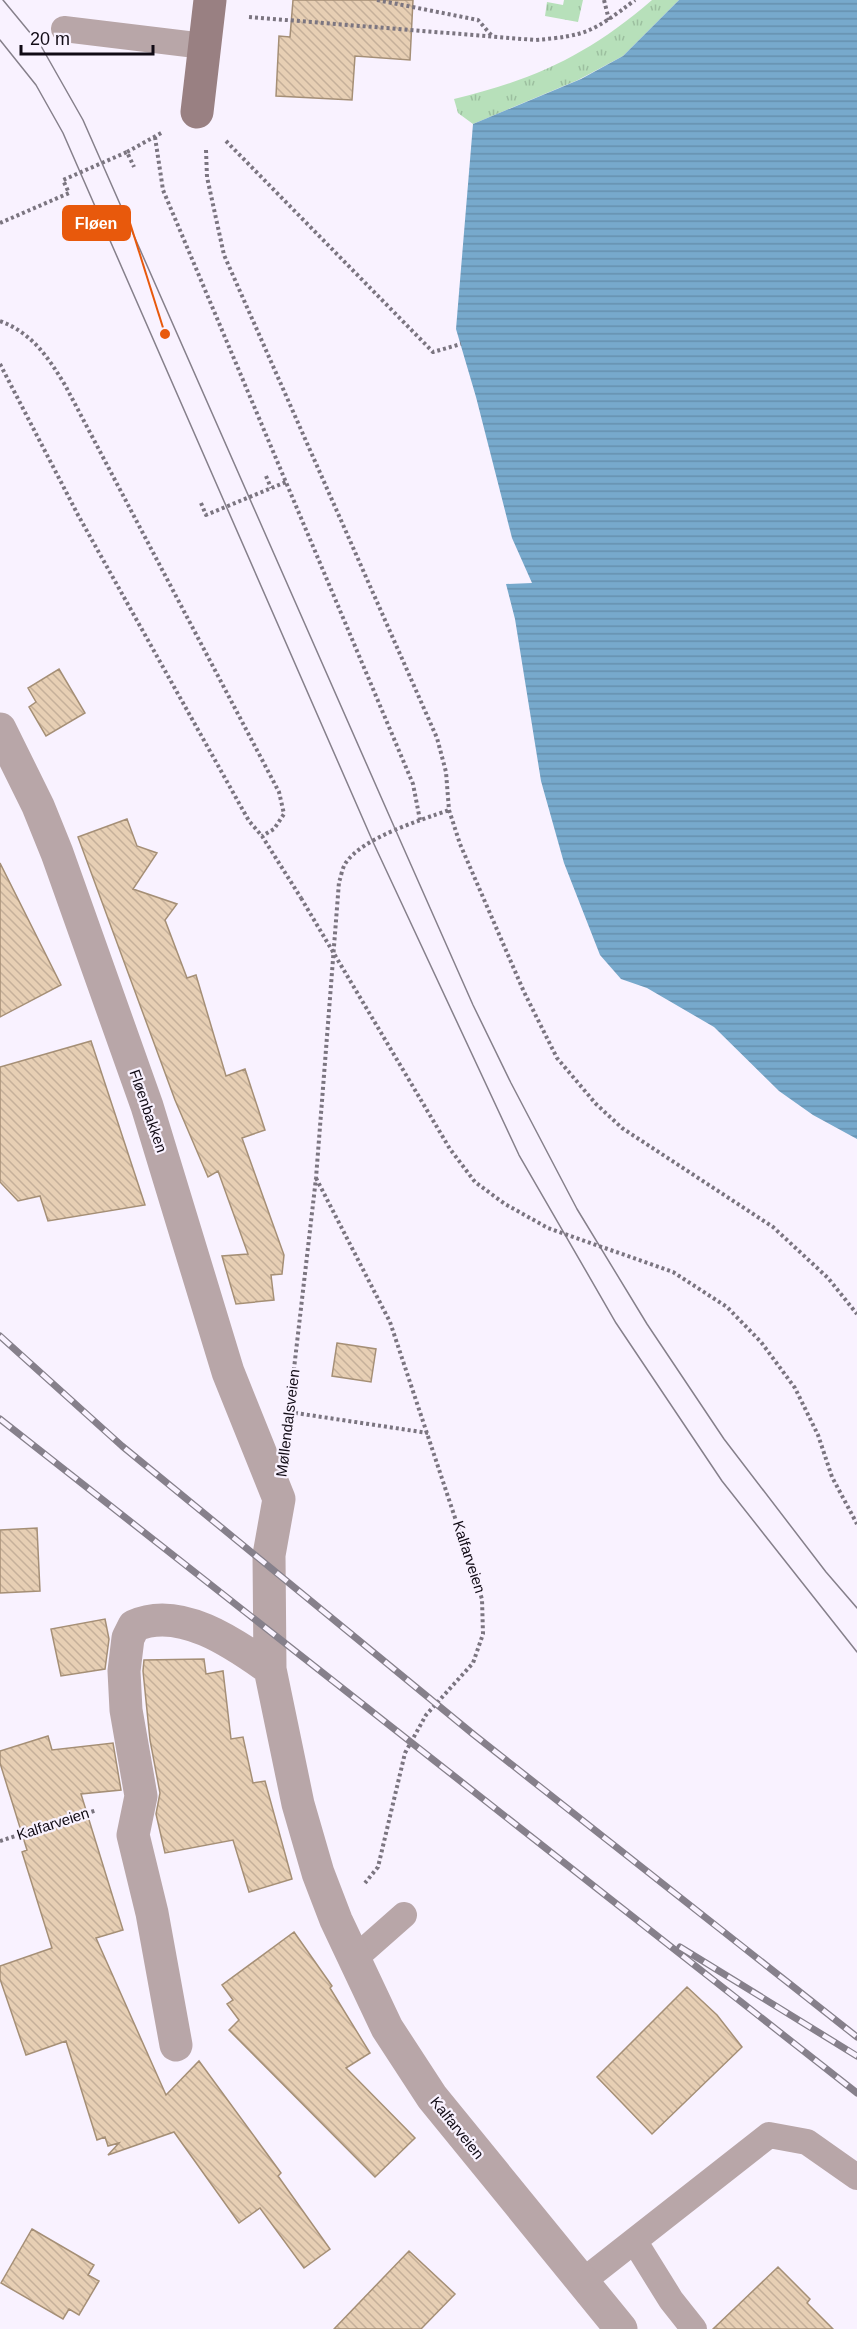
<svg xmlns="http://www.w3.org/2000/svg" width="857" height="2329" font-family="Helvetica,sans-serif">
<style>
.grass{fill:url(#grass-tufts)}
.water{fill:url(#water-rules)}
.building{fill:url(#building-back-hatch);stroke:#a58f76;stroke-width:1.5}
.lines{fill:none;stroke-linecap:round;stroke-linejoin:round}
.path{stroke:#7b7580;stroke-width:4;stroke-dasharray:3 3;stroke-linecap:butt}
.lane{stroke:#b8a6a8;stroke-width:26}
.street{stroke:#b8a6a8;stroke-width:33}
.secondary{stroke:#998082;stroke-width:33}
.tram{stroke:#86808b;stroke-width:1.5}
.rail-casing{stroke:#86808b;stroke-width:7}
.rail{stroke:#f9f2ff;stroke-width:4.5;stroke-dasharray:14;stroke-linecap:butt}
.path-bridge{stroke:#7b7580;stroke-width:4;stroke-dasharray:3 3;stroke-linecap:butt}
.labels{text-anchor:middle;stroke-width:4.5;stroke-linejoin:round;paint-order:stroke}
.street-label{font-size:15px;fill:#110b15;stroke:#f9f2ff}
.leader{fill:none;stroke:#e8590c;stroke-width:2}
.callout-dot{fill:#e8590c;stroke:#f9f2ff;stroke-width:2}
.callout{fill:#e8590c;stroke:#e8590c;stroke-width:2}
.callout-label{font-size:16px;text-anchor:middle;font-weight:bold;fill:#fff}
</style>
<defs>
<pattern id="grass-tufts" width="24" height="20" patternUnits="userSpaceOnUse" patternTransform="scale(1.5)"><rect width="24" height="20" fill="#b7e0ba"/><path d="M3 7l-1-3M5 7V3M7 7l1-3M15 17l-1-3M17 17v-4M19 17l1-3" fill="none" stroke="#9cbf9f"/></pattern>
<pattern id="water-rules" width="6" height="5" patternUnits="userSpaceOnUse" patternTransform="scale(1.5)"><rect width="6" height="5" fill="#77a9cc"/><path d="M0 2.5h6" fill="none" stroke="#6690ae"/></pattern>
<pattern id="building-back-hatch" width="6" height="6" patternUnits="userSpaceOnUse" patternTransform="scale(1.5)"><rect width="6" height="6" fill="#e7cfb4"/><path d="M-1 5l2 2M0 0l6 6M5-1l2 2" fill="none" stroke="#c5b09a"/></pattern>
</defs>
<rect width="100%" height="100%" fill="#f9f2ff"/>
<path class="grass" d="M 564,0 L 583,0 L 578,22 L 545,16 L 547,2 L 563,5 Z
M 652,0 L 679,0 L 623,56 L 578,80 L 473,124 L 458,113 L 454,99 C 536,79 588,55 652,0 Z"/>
<path class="water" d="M 679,0 L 857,0 L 857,1139 L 813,1115 L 779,1091 L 714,1027 L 647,988 L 621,979 L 600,955 L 564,863 L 541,781 L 515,619 L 506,584 L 532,583 L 512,538 L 476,397 L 456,329 L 473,124 L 581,79 L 623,56 Z"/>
<path class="building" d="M 293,0 L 413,0 L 410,60 L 355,56 L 352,100 L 276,96 L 279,36 L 290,37 Z
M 59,669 L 85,713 L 46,736 L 29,707 L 36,702 L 28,688 Z
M 127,819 L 137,846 L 157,853 L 133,889 L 177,904 L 165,920 L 187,978 L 196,975 L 226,1076 L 245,1069 L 265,1130 L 242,1138 L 284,1255 L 282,1274 L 271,1275 L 274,1300 L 236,1304 L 222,1256 L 248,1254 L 218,1171 L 208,1177 L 175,1100 L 78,837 Z
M 0,863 L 61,985 L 0,1017 Z
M 91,1041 L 145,1205 L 48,1221 L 40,1196 L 18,1201 L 0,1182 L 0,1067 Z
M 337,1343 L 376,1349 L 371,1382 L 332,1376 Z
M 37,1528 L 40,1591 L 0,1593 L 0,1530 Z
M 105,1619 L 109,1639 L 105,1669 L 61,1676 L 51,1629 Z
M 204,1659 L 206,1674 L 223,1671 L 231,1739 L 243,1737 L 253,1783 L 265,1781 L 292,1879 L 249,1892 L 233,1840 L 165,1853 L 156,1814 L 160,1793 L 150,1740 L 143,1671 L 144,1660 Z
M 48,1736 L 52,1750 L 113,1743 L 121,1790 L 81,1794 L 123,1930 L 96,1938 L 166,2095 L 199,2061 L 281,2173 L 278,2176 L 330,2249 L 304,2268 L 260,2208 L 239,2223 L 174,2132 L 108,2155 L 119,2143 L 108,2146 L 105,2137 L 97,2140 L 66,2041 L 26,2055 L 0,1979 L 0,1966 L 52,1948 L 22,1852 L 27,1850 L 0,1763 L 0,1751 Z
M 294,1932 L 332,1986 L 330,1988 L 370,2053 L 346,2068 L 415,2138 L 375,2177 L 229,2030 L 239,2020 L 227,2004 L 233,2000 L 222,1985 Z
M 687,1987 L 717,2015 L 742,2047 L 652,2134 L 597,2077 Z
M 32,2229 L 94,2265 L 88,2275 L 99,2281 L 79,2315 L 69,2309 L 63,2319 L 1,2283 Z
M 409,2251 L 455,2294 L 421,2329 L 334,2329 Z
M 778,2267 L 810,2299 L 807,2303 L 833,2329 L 713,2329 Z"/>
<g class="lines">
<path class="path" d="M 377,0 L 478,20 L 492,36
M 604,0 L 609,20
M 249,17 L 535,40 C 587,36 594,31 635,0
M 155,137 L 163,190 L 413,784 L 420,820
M 226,141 L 433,352 L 461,344
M 206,150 L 207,177 L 224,255 L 437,738 L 446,772 L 449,810 L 460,844 L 524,992 L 557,1058 L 596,1104 L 622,1128 L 773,1227 L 828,1278 L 857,1314
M 127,152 L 163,132
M 0,223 L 69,193 L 63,180 L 127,152 L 134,167
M 0,321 C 32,333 48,357 65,385 L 279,792 L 284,814 L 274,829 L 262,836
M 0,364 L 78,515 L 249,821 L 262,836 L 301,898
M 266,476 L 271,488
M 201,503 L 206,515 L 286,482
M 316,1178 L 390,1322 L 482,1599 L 483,1634 L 473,1663 L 426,1715 L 405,1753 L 378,1867 L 365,1883
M 289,1412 L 316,1178 L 339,882 C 341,877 342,869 345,864 C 361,838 421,820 449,810
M 289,1412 L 428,1433
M 0,1841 L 97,1810"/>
<path class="lane" d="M 64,29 L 204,46
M 353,1960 L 404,1915
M 635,2242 L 671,2300 L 694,2329
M 583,2281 L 769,2135 L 807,2142 L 857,2177"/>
<path class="street" d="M 0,729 L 38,806 L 57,853 L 147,1106 L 228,1372 L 279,1499 L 269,1555 L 270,1669 L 298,1804 L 318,1873 L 336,1920 L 387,2028 L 432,2097 L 621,2329
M 176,2045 L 152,1913 L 133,1835 L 141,1796 L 126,1710 L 124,1671 L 128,1638 L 134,1626 C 179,1605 234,1643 270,1669"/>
<path class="secondary" d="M 197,112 L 210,0"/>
<path class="tram" d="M 3,0 L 41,46 L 83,120 L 396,831 L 473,1005 L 511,1083 L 577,1209 L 647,1324 L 724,1439 L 826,1572 L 857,1608
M 0,40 L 36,85 L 63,133 L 373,842 L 519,1155 L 616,1323 L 722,1481 L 857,1652"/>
<g class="rail-casing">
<path id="rail" d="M 0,1336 L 122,1446 L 473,1734 L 857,2037
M 0,1419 L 857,2093
M 680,1947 L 857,2056"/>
</g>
<use href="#rail" class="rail"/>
<path class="path-bridge" d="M 301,898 L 450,1149 L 475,1182 L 505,1204 L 548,1228 L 673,1272 L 727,1307 L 761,1342 L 795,1388 L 818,1435 L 832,1477 L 857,1524"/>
</g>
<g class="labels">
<g class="street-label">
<text transform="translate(148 1111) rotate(71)" y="5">Fløenbakken</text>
<text transform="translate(288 1423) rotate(-83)" y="5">Møllendalsveien</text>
<text transform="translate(469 1557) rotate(72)" y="5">Kalfarveien</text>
<text transform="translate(53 1824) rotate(-18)" y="5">Kalfarveien</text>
<text transform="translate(457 2128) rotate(51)" y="5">Kalfarveien</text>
</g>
</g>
<path class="leader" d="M165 334L130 223"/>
<circle class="callout-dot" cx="165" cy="334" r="6"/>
<rect class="callout" x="63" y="206" width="67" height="34" rx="6"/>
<g class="callout-label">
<text x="96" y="229">Fløen</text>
</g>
<path d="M21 45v9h132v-9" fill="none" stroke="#110b15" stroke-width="3"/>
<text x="30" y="45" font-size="18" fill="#110b15" stroke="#f9f2ff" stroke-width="4.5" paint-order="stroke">20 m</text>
</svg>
